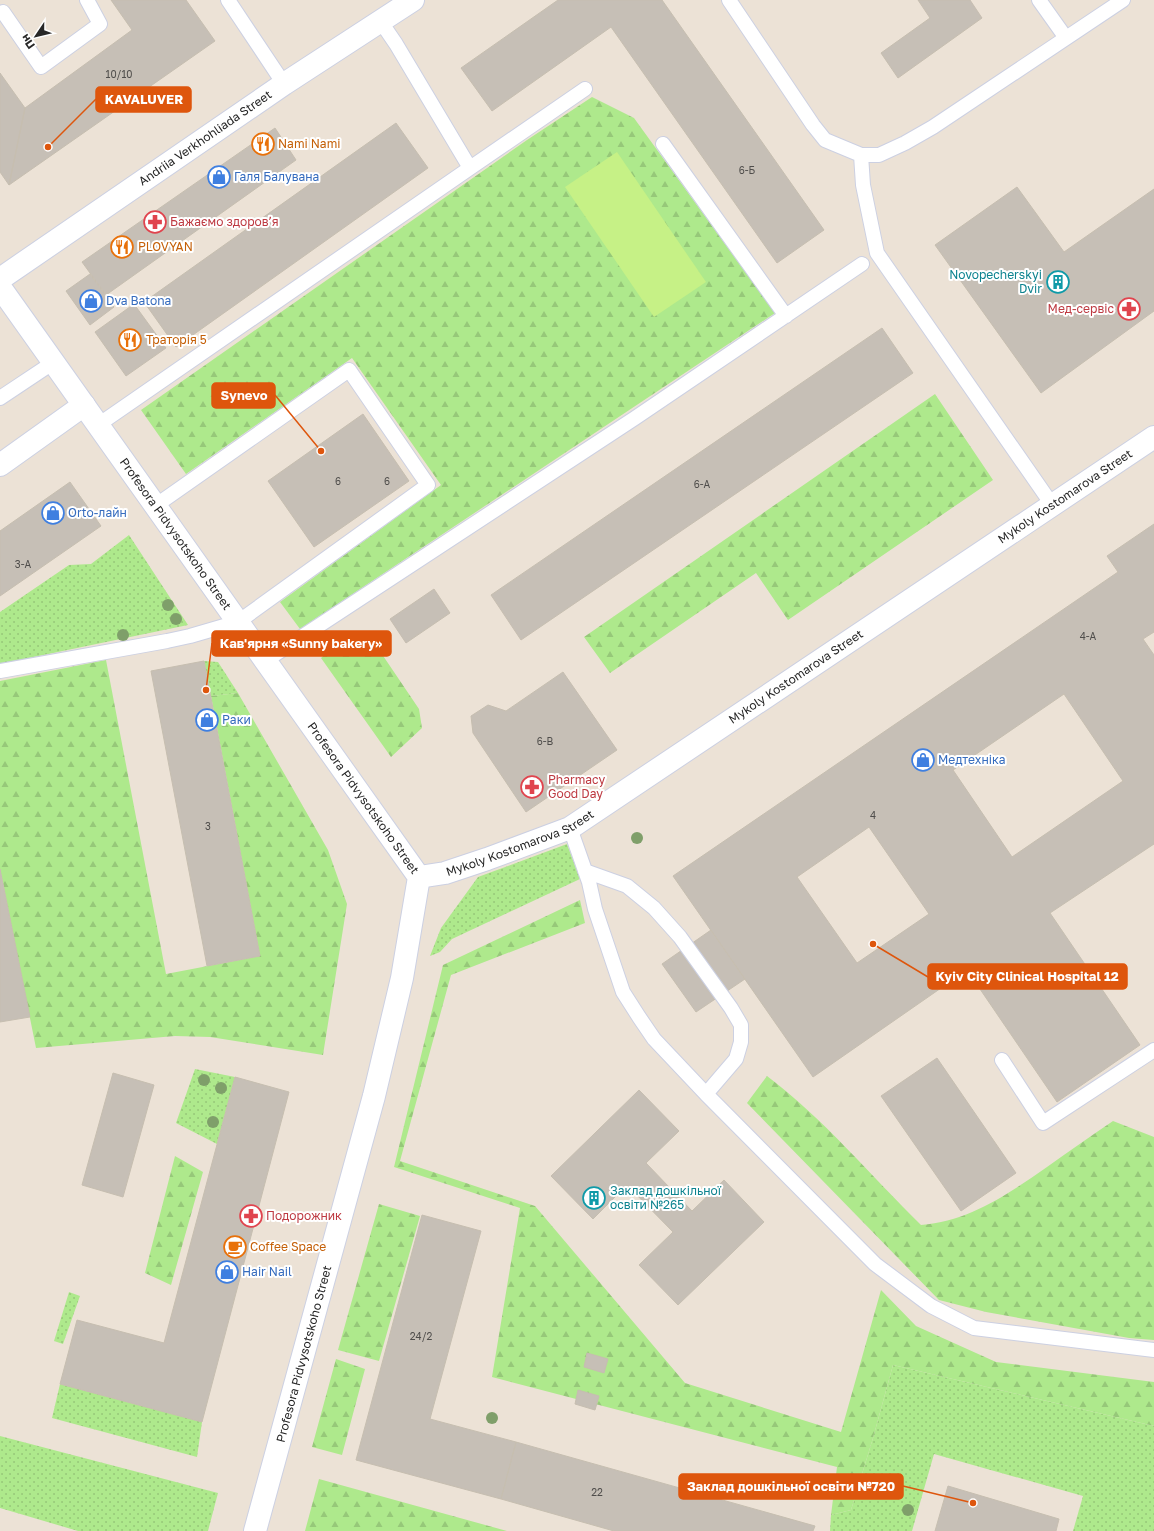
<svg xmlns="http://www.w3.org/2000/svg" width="1154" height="1531" font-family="'Golos Text',sans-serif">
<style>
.grass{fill:url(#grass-dots)}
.forest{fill:url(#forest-firs)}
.pitch{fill:#c6f186}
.building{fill:#c6bfb6;stroke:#c6beb0;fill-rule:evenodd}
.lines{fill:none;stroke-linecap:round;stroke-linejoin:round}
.lane-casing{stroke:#ccd0e2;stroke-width:16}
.street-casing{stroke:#ccd0e2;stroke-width:24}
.secondary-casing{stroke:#ccd0e2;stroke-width:24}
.lane{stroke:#fff;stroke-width:14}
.street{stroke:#fff;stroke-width:22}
.secondary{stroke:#fff;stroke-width:22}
.tree{fill:#7f9f6a}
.labels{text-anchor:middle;stroke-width:4;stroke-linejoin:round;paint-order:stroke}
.number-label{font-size:10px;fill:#4f4d4b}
.street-label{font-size:12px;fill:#272727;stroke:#fff}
.food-label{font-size:12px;fill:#c56008;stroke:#fff;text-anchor:start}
.shop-label{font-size:12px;fill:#366cbe;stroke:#fff;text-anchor:start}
.health-label{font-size:12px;fill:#be3a42;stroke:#fff;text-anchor:start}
.culture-label{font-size:12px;fill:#0d838f;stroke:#fff;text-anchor:end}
.leader{fill:none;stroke:#de560d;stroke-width:1.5}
.callout-dot{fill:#de560d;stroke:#fff;stroke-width:1.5}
.callout{fill:#de560d;stroke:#de560d;stroke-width:1.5}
.callout-label{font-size:13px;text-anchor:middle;font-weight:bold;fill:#fff}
</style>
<defs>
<pattern id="grass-dots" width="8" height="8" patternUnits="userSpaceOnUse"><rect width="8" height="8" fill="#aee98c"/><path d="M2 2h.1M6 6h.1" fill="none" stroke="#96c879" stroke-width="1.8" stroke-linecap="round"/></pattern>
<pattern id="forest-firs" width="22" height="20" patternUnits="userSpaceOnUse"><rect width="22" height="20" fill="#aee98c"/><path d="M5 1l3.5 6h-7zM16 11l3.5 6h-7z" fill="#96c879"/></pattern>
</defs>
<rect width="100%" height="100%" fill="#ece2d6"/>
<path class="grass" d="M 129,535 L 188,625 L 0,664 L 0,612 L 69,565 L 91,564 Z
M 204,661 L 218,662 L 238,693 L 211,696 Z
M 567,844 L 580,879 L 452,939 L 440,952 L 430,956 L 441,928 L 478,877 Z
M 195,1069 L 235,1077 L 217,1144 L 176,1123 Z
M 69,1292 L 80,1296 L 63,1344 L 54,1341 Z
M 893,1365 L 1154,1426 L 1154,1531 L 1073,1531 L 1083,1496 L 934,1454 L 912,1531 L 830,1531 L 831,1515 L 851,1510 L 873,1438 Z
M 60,1384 L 202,1422 L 197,1457 L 52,1418 Z
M 0,1436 L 218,1493 L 208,1531 L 78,1531 L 0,1508 Z"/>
<path class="forest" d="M 592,97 L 634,118 L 775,313 L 300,629 L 280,602 L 441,485 L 352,358 L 186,474 L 141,410 L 527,140 Z
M 935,394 L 993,480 L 788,620 L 756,573 L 610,673 L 584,637 Z
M 367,632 L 419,709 L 422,728 L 391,757 L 321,658 L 351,633 Z
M 106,660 L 166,974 L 260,956 L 211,696 L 238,693 L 328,850 L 347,904 L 323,1055 L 210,1037 L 175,1036 L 36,1048 L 0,869 L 0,681 Z
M 580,900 L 585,923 L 451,975 L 400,1161 L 535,1206 L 685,1383 L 841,1432 L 881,1290 L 916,1326 L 996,1362 L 1154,1382 L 1154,1426 L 893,1365 L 873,1438 L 851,1510 L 831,1515 L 837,1467 L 492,1377 L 520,1208 L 394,1167 L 443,965 Z
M 767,1076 C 824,1119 870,1175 921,1225 C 970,1221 1008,1194 1047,1167 C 1069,1151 1091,1136 1113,1121 L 1154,1137 L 1154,1340 L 1129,1338 L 986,1312 L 939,1300 L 747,1103 Z
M 175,1156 L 203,1172 L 171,1285 L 145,1273 Z
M 379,1204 L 420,1216 L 379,1361 L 338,1350 Z
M 336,1359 L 365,1369 L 342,1455 L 312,1447 Z
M 319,1479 L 507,1531 L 305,1531 Z"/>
<path class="pitch" d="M 617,152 L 706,282 L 654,317 L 565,187 Z"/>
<path class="building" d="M 111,0 L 186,0 L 215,41 L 9,185 L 25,108 L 132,30 Z
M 558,0 L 662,0 L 824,230 L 777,263 L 611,27 L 492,111 L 461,68 Z
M 918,0 L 970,0 L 982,18 L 898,78 L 881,53 L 930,18 Z
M 0,73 L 25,108 L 9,185 L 0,172 Z
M 396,123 L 428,168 L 176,347 L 144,302 Z
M 275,128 L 296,160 L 106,295 L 82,262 Z
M 1017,187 L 1064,252 L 1154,189 L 1154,311 L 1041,393 L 935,245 Z
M 90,274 L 114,307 L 90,325 L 66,291 Z
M 134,304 L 166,348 L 126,376 L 95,332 Z
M 882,328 L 913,373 L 521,640 L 491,595 Z
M 363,414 L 409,481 L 314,547 L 268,481 Z
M 70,482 L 101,526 L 0,596 L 0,531 Z
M 1154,524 L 1154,632 L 1143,639 L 1154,655 L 1154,844 L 1050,913 L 1140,1045 L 1057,1102 L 967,970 L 813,1077 L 673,876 L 1118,572 L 1107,556 ZM 1064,694 L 1123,781 L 1012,857 L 953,770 ZM 869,827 L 929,914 L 857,963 L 797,877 Z
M 434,589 L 450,613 L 406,643 L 390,619 Z
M 204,661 L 260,956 L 207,966 L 151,671 Z
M 563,672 L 617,750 L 526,812 L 473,733 L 471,716 L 488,705 L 506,711 Z
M 0,869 L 30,1017 L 0,1022 Z
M 711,930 L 745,979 L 696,1012 L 662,964 Z
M 937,1058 L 1016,1173 L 961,1211 L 881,1096 Z
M 113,1073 L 154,1085 L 123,1197 L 82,1185 Z
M 235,1077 L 289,1092 L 202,1422 L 60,1384 L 77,1320 L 164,1343 Z
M 639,1090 L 679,1131 L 646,1163 L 692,1211 L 724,1180 L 764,1222 L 678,1305 L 639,1265 L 673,1232 L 627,1185 L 593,1219 L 551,1176 Z
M 422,1215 L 481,1231 L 430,1419 L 516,1442 L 501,1499 L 356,1460 Z
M 587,1353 L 608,1359 L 604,1373 L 584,1367 Z
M 578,1390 L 599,1396 L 595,1410 L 575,1404 Z
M 516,1442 L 815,1526 L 813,1531 L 614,1531 L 501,1499 Z
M 948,1486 L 1059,1519 L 1056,1531 L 935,1531 Z"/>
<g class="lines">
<g class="lane-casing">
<path id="lane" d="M 228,0 L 284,84
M 729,0 L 813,125 L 825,140 L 861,155 L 879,155 L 905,143 L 933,127 L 1123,0
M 1039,0 L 1066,38
M 3,12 L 41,67 L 100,24 L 87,0
M 663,144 L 786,316
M 861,155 L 863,185 L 877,253 L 1053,506
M 470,168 L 585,89
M 0,398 L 54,362
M 98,425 L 470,168 L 396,44 L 381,22
M 265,661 L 635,418 L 862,264
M 0,671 L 167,641 L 190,636 L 238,622 L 428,485 L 349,370 L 155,506
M 570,828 L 589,882 L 595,909 L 623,992 L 639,1017 L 654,1039 L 706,1094 L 875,1264 L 931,1306 L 974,1328 L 1154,1350
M 585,871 L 627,886 L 654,908 L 680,937 L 731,1008 L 741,1025 L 741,1042 L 736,1059 L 706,1094
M 1002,1060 L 1043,1123 L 1154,1050"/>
</g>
<g class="street-casing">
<g id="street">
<path id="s1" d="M 0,279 L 284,84 L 413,0"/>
<path d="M 0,465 L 84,405"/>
<path id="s2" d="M 419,877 L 445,873 L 487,859 L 570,828 L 1154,437"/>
</g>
</g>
<g class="secondary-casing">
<g id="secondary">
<path id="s3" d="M 0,287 L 419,877 L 402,978 L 374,1096 L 255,1531"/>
</g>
</g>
<use href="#lane" class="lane"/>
<use href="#street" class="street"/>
<use href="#secondary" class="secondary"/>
</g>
<g class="tree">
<circle cx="168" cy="605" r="6"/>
<circle cx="176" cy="619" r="6"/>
<circle cx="123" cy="635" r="6"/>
<circle cx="637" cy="838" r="6"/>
<circle cx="204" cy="1080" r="6"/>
<circle cx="221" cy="1088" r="6"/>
<circle cx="213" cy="1122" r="6"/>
<circle cx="492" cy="1418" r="6"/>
<circle cx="908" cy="1510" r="6"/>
</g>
<defs>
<g id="restaurant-ring" transform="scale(1.15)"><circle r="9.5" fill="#fff" stroke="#e8710a" stroke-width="1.5"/><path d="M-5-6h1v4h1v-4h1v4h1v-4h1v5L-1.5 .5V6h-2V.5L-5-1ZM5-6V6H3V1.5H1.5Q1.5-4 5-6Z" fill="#e8710a"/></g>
<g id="shop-ring" transform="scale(1.15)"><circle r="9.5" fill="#fff" stroke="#3f7fe0" stroke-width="1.5"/><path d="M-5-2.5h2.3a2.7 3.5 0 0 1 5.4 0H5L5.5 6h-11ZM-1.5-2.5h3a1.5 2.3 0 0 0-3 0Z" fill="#3f7fe0"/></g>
<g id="pharmacy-ring" transform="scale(1.15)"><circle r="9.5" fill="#fff" stroke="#e0444e" stroke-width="1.5"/><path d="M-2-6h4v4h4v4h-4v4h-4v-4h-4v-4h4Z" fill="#e0444e"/></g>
<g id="building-ring" transform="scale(1.15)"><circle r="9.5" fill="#fff" stroke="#0f9aa8" stroke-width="1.5"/><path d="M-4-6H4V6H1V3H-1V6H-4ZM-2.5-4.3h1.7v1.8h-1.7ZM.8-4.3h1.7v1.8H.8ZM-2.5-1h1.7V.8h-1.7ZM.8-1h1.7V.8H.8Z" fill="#0f9aa8"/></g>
<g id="cafe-ring" transform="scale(1.15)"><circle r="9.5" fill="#fff" stroke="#e8710a" stroke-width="1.5"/><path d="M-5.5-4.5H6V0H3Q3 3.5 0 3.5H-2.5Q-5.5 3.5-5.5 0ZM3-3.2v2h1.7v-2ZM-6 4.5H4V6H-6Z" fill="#e8710a"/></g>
</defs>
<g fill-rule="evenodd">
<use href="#restaurant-ring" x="263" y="144"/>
<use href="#shop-ring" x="219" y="177"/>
<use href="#pharmacy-ring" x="155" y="222"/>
<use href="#restaurant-ring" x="122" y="247"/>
<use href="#building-ring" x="1058" y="282"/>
<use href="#shop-ring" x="91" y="301"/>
<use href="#pharmacy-ring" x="1129" y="309"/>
<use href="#restaurant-ring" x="130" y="340"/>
<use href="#shop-ring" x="53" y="513"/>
<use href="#shop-ring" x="207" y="720"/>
<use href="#shop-ring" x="923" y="760"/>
<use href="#pharmacy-ring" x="532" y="787"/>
<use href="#building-ring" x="594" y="1198"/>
<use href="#pharmacy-ring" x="251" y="1216"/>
<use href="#cafe-ring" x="235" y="1247"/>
<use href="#shop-ring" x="227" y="1272"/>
</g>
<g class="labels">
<g class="number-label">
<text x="119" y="78">10/10</text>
<text x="747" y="174">6-Б</text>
<text x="338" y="485">6</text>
<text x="387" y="485">6</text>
<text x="702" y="488">6-А</text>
<text x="23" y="568">3-А</text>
<text x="1088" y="640">4-А</text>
<text x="545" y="745">6-В</text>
<text x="873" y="819">4</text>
<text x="208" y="830">3</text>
<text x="421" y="1340">24/2</text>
<text x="597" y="1496">22</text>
</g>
<g class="street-label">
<text dy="4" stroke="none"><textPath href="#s1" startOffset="249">Andriia Verkhohliada Street</textPath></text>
<text dy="4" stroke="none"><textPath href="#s2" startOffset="755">Mykoly Kostomarova Street</textPath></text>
<text dy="4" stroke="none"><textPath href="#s3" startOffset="303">Profesora Pidvysotskoho Street</textPath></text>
<text dy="4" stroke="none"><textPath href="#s2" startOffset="431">Mykoly Kostomarova Street</textPath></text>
<text dy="4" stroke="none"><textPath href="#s3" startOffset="627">Profesora Pidvysotskoho Street</textPath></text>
<text dy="4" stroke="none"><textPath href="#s2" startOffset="107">Mykoly Kostomarova Street</textPath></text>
<text transform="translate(304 1354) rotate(-75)" y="4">Profesora Pidvysotskoho Street</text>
</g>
<g class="food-label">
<text x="278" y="148">Nami Nami</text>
<text x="138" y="251">PLOVYAN</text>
<text x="146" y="344">Траторія 5</text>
<text x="250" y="1251">Coffee Space</text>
</g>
<g class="shop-label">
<text x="234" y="181">Галя Балувана</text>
<text x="106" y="305">Dva Batona</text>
<text x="68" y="517">Orto-лайн</text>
<text x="222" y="724">Раки</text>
<text x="938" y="764">Медтехніка</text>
<text x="242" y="1276">Hair Nail</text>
</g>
<g class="health-label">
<text x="170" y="226">Бажаємо здоровʼя</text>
<text x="1114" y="313" text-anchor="end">Мед-сервіс</text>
<text x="548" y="784">Pharmacy<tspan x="548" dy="14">Good Day</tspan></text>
<text x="266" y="1220">Подорожник</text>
</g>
<g class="culture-label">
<text x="1042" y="279">Novopecherskyi<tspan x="1042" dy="14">Dvir</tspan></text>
<text x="610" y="1195" text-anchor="start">Заклад дошкільної<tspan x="610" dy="14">освіти №265</tspan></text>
</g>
</g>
<path class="leader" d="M48 147L96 99M321 451L275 395M206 690L212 643M873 944L928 977M973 1503L903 1486"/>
<g class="callout-dot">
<circle cx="48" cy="147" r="4"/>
<circle cx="321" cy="451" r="4"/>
<circle cx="206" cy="690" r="4"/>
<circle cx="873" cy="944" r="4"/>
<circle cx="973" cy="1503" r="4"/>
</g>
<g class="callout">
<rect x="96" y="87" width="95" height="25" rx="4"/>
<rect x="212" y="383" width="63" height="25" rx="4"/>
<rect x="212" y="631" width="179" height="25" rx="4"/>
<rect x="928" y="964" width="199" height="25" rx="4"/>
<rect x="679" y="1474" width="224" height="25" rx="4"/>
</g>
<g class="callout-label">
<text x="144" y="104">KAVALUVER</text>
<text x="244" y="400">Synevo</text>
<text x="301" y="648">Кав'ярня «Sunny bakery»</text>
<text x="1027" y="981">Kyiv City Clinical Hospital 12</text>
<text x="791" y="1491">Заклад дошкільної освіти №720</text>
</g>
<g transform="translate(36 36) rotate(235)" stroke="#ffffff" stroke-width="3" paint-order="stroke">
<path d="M0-3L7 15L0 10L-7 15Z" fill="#272727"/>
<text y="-6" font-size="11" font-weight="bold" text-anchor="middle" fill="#272727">Пн</text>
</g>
</svg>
